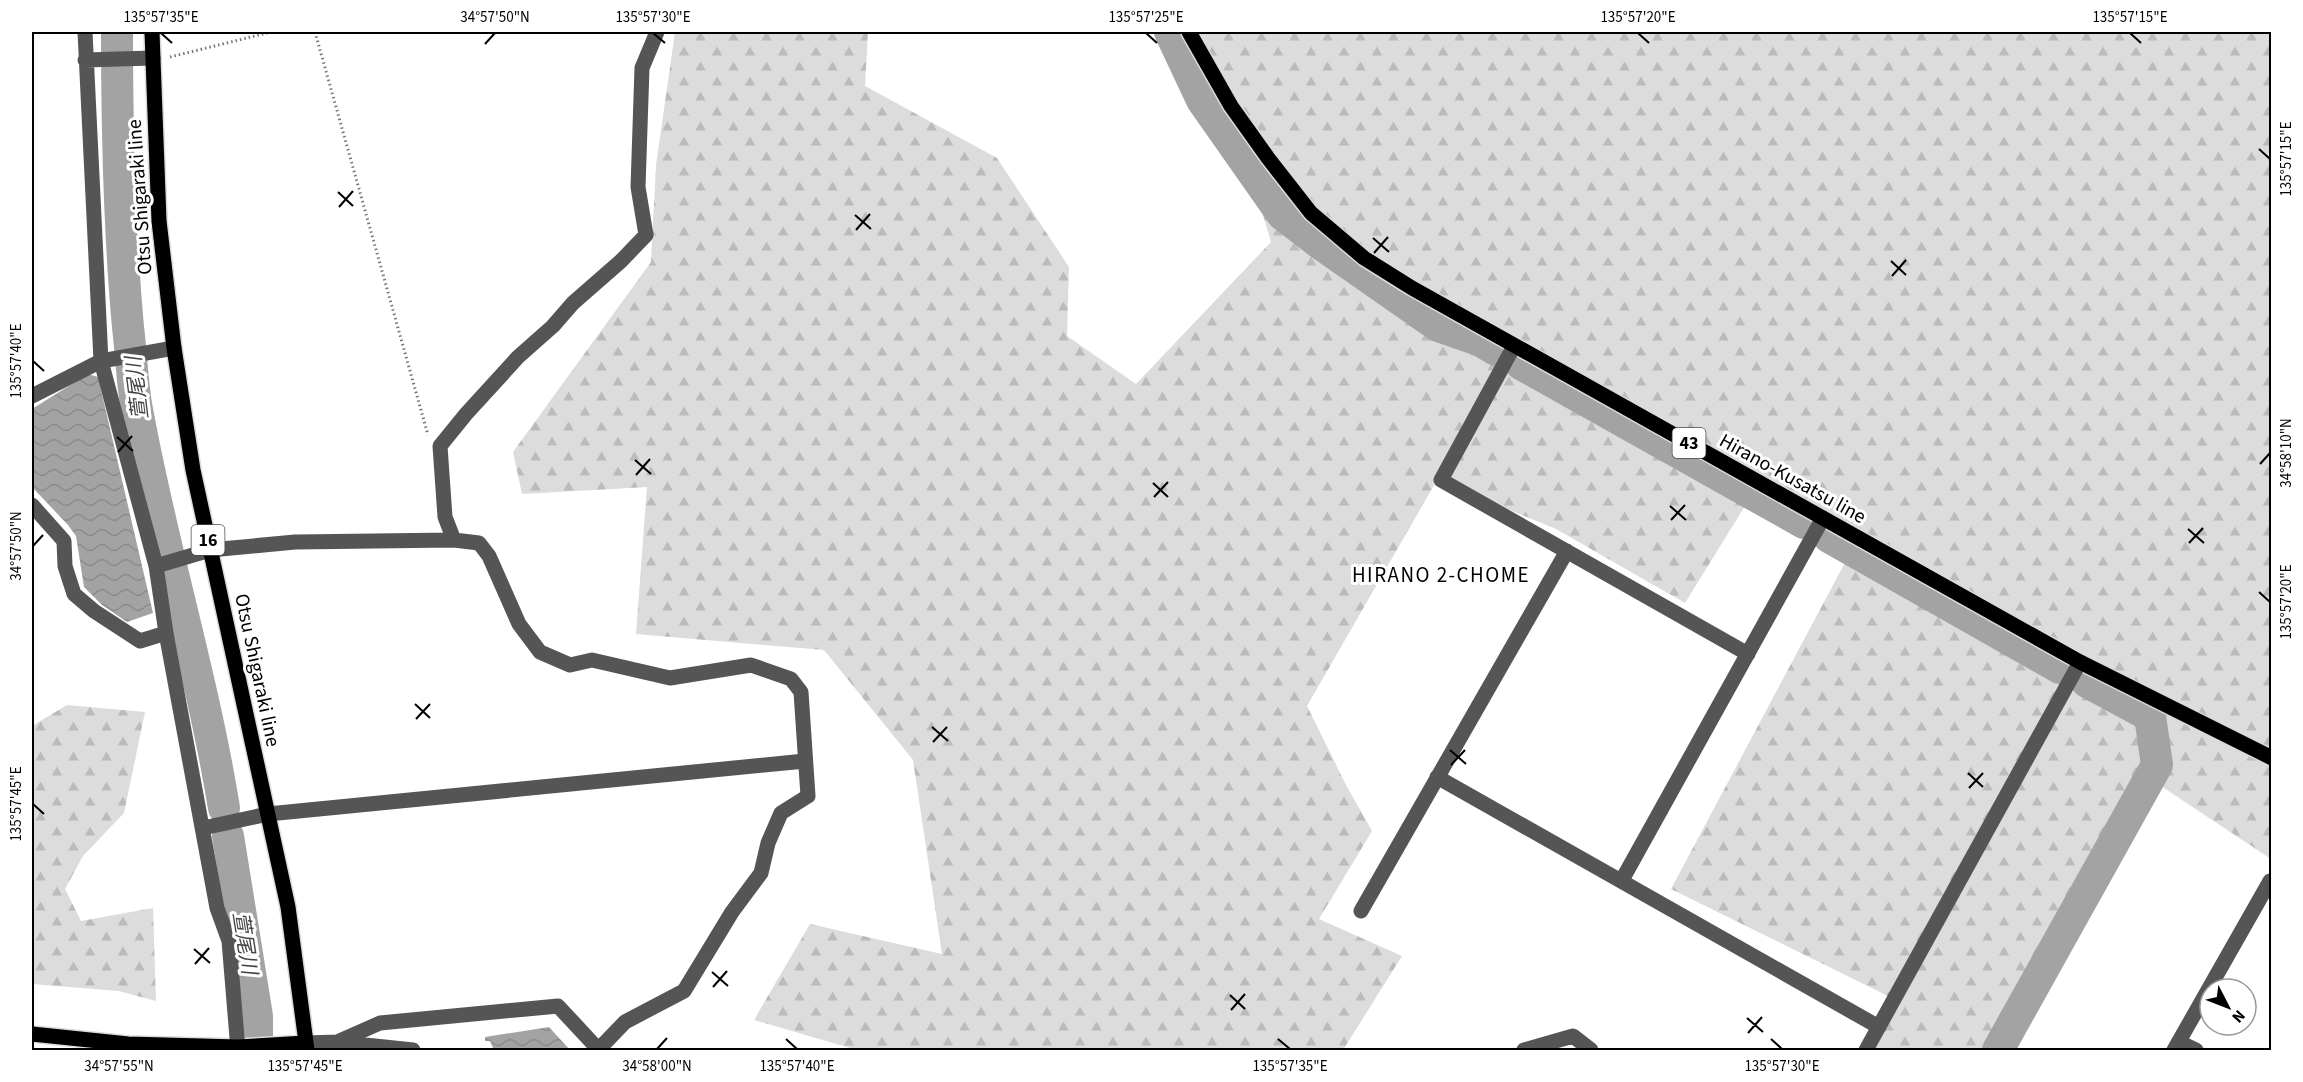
<svg xmlns="http://www.w3.org/2000/svg" width="2303" height="1082" font-family="'Source Sans 3','Noto Sans JP',sans-serif">
<style>
.forest{fill:url(#forest-firs)}
.water{fill:url(#water-waves)}
.lines{fill:none;stroke-linecap:round;stroke-linejoin:round}
.river{stroke:#a3a3a3;stroke-width:32}
.major-casing{stroke:#dbdbdb;stroke-width:18}
.path{stroke:#777;stroke-width:3;stroke-dasharray:1.5 3;stroke-linecap:butt}
.minor{stroke:#555;stroke-width:15}
.major{stroke:#000;stroke-width:15}
.ticks{fill:none;stroke:#000;stroke-width:2}
.labels{text-anchor:middle;stroke-width:6;stroke-linejoin:round;paint-order:stroke}
.shield{fill:#fff;stroke:#4c4c4c;stroke-width:1.5}
.shield-label{font-size:18px;font-weight:bold;fill:#000}
.street-label{font-size:20px;fill:#000;stroke:#fff}
.water-label{font-size:21px;font-style:italic;fill:#444;stroke:#fff}
.neighbourhood-label{font-size:21px;letter-spacing:1.5px;fill:#000;stroke:#fff}
.neatline{fill:none;stroke:#000;stroke-width:2}
.ticks-label{font-size:15px;text-anchor:middle;fill:#000}
</style>
<defs>
<pattern id="forest-firs" width="22" height="20" patternUnits="userSpaceOnUse" patternTransform="scale(1.5)"><rect width="22" height="20" fill="#dcdcdc"/><path d="M5 1l3.5 6h-7zM16 11l3.5 6h-7z" fill="#bbb"/></pattern>
<pattern id="water-waves" width="16" height="10" patternUnits="userSpaceOnUse" patternTransform="scale(1.5)"><rect width="16" height="10" fill="#a3a3a3"/><path d="M0 5q4-4 8 0t8 0" fill="none" stroke="#8b8b8b"/></pattern>
</defs>
<rect width="100%" height="100%" fill="#fff"/>
<path class="forest" d="M 675,32 L 868,32 L 865,86 L 997,158 L 1069,267 L 1067,336 L 1136,384 L 1271,242 L 1231,107 L 1197,32 L 2271,32 L 2271,859 L 2161,786 L 2013,1050 L 1866,1050 L 1894,999 L 1671,889 L 1856,542 L 1758,485 L 1685,603 L 1556,529 L 1437,480 L 1307,706 L 1346,785 L 1372,831 L 1319,919 L 1402,956 L 1343,1050 L 857,1050 L 754,1020 L 810,924 L 942,954 L 913,760 L 824,650 L 636,634 L 647,487 L 522,494 L 513,452 L 651,262 L 656,165 Z
M 67,705 L 145,712 L 124,813 L 83,856 L 65,889 L 81,921 L 153,908 L 156,1001 L 119,991 L 32,984 L 32,726 Z"/>
<path class="water" d="M 88,374 L 98,377 L 153,613 L 127,622 L 102,605 L 84,587 L 76,536 L 68,525 L 32,487 L 32,409 Z
M 549,1027 L 570,1050 L 494,1050 L 490,1041 L 485,1041 L 485,1037 Z"/>
<g class="lines">
<path class="river" d="M 117,32 C 117,130 119,228 128,327 C 131,352 132,379 136,404 C 160,540 202,672 224,808
M 1170,32 L 1202,100 L 1282,214 L 1322,245 L 1438,326 L 1481,341 L 1496,350
M 1521,364 L 1804,523
M 1829,537 L 2060,668
M 228,836 L 257,1016 L 257,1050
M 1998,1050 L 2157,765 L 2150,716 L 2087,682"/>
<g class="major-casing">
<path id="major" d="M 152,32 L 159,221 L 174,348 L 193,470 L 288,907 L 307,1050
M 1189,32 L 1231,106 L 1268,158 L 1311,213 L 1364,258 L 1412,288 L 2080,662 L 2272,758
M 32,1034 L 128,1044 L 238,1047 L 306,1043"/>
</g>
<path class="path" d="M 315,32 L 428,435
M 170,57 L 271,32"/>
<path class="minor" d="M 85,32 L 101,361 L 156,566 L 166,633 L 217,908 L 229,941 L 238,1050
M 85,60 L 153,58
M 1514,346 L 1441,480 L 1748,654
M 32,396 L 101,361 L 174,348
M 32,505 L 64,541 L 65,566 L 74,594 L 94,611 L 140,641 L 166,633
M 156,566 L 210,550 L 295,542 L 454,540
M 1437,777 L 1879,1027
M 203,828 L 268,814 L 805,761
M 1622,880 L 1823,518
M 1361,911 L 1567,551
M 337,1042 L 380,1023 L 558,1006 L 598,1049
M 2179,1042 L 2196,1050
M 306,1043 L 337,1042 L 413,1050
M 598,1050 L 625,1022 L 684,991 L 732,912 L 761,873 L 768,843 L 781,813 L 808,796 L 801,692 L 791,679 L 751,665 L 670,678 L 592,660 L 570,665 L 540,652 L 519,624 L 489,556 L 479,543 L 454,540 L 445,517 L 440,446 L 466,414 L 518,357 L 553,326 L 573,303 L 621,261 L 646,235 L 638,187 L 642,68 L 657,32
M 1524,1050 L 1573,1036 L 1591,1050
M 1866,1050 L 2080,662
M 2174,1050 L 2270,881"/>
<use href="#major" class="major"/>
</g>
<path class="ticks" d="M 161,33 L 172,43M 653,33 L 665,43M 1146,33 L 1157,43M 1638,33 L 1649,43M 2130,33 L 2141,43M 485,44 L 495,33M 2259,149 L 2270,159M 338,192 L 353,206M 339,207 L 353,191M 855,215 L 871,229M 856,230 L 870,214M 1373,238 L 1389,252M 1374,253 L 1388,237M 1891,261 L 1906,275M 1892,276 L 1906,260M 33,361 L 44,371M 117,437 L 133,451M 118,452 L 132,436M 635,460 L 651,474M 2260,464 L 2270,453M 636,475 L 650,459M 1153,483 L 1168,497M 1154,497 L 1168,482M 1670,506 L 1686,520M 1671,520 L 1685,505M 2188,529 L 2204,543M 2189,543 L 2203,528M 33,546 L 43,535M 2259,592 L 2270,602M 415,704 L 430,718M 416,719 L 430,704M 932,727 L 948,741M 933,742 L 947,727M 1450,750 L 1466,764M 1451,765 L 1465,750M 1968,773 L 1983,787M 1969,788 L 1983,773M 33,804 L 44,814M 194,949 L 210,963M 195,964 L 209,948M 712,972 L 728,986M 713,987 L 727,971M 1230,995 L 1245,1009M 1231,1010 L 1245,994M 1747,1018 L 1763,1032M 1748,1033 L 1762,1017M 294,1039 L 305,1049M 786,1039 L 797,1049M 1278,1039 L 1290,1049M 1771,1039 L 1782,1049M 119,1049 L 129,1038M 657,1049 L 667,1038"/>
<g class="labels">
<g class="shield">
<rect x="1672.5" y="428" width="33" height="30" rx="4.5"/>
<rect x="191.5" y="525" width="33" height="30" rx="4.5"/>
</g>
<g class="shield-label">
<text x="1689" y="449">43</text>
<text x="208" y="546">16</text>
</g>
<g class="street-label">
<text transform="translate(139 197) rotate(-94)" y="7">Otsu Shigaraki line</text>
<text transform="translate(1793 478) rotate(29)" y="7">Hirano-Kusatsu line</text>
<text transform="translate(258 670) rotate(78)" y="7">Otsu Shigaraki line</text>
</g>
<g class="water-label">
<text transform="translate(137 388) rotate(-97)" y="7">萱尾川</text>
<text transform="translate(245 943) rotate(81)" y="7">萱尾川</text>
</g>
<g class="neighbourhood-label">
<text x="1441" y="582">HIRANO 2-CHOME</text>
</g>
</g>
<rect width="2303" height="1082" fill="none" stroke="#ffffff" stroke-width="66"/>
<g transform="translate(2228 1007) rotate(132)"><circle r="28" fill="#ffffff" stroke="#999999" stroke-width="1.5"/>
<path d="M0-4.5L10 22L0 15L-10 22Z" fill="#000000"/>
<text y="-9" font-size="16" font-weight="bold" text-anchor="middle" fill="#000000">N</text>
</g>
<rect x="33" y="33" width="2237" height="1016" class="neatline"/>
<g class="ticks-label">
<text x="161" y="22">135°57'35"E</text>
<text x="495" y="22">34°57'50"N</text>
<text x="653" y="22">135°57'30"E</text>
<text x="1146" y="22">135°57'25"E</text>
<text x="1638" y="22">135°57'20"E</text>
<text x="2130" y="22">135°57'15"E</text>
<text transform="translate(2286 159) rotate(-90)" y="5">135°57'15"E</text>
<text transform="translate(16 361) rotate(-90)" y="5">135°57'40"E</text>
<text transform="translate(2286 453) rotate(-90)" y="5">34°58'10"N</text>
<text transform="translate(16 546) rotate(-90)" y="5">34°57'50"N</text>
<text transform="translate(2286 602) rotate(-90)" y="5">135°57'20"E</text>
<text transform="translate(16 804) rotate(-90)" y="5">135°57'45"E</text>
<text x="119" y="1071">34°57'55"N</text>
<text x="305" y="1071">135°57'45"E</text>
<text x="657" y="1071">34°58'00"N</text>
<text x="797" y="1071">135°57'40"E</text>
<text x="1290" y="1071">135°57'35"E</text>
<text x="1782" y="1071">135°57'30"E</text>
</g>
</svg>
